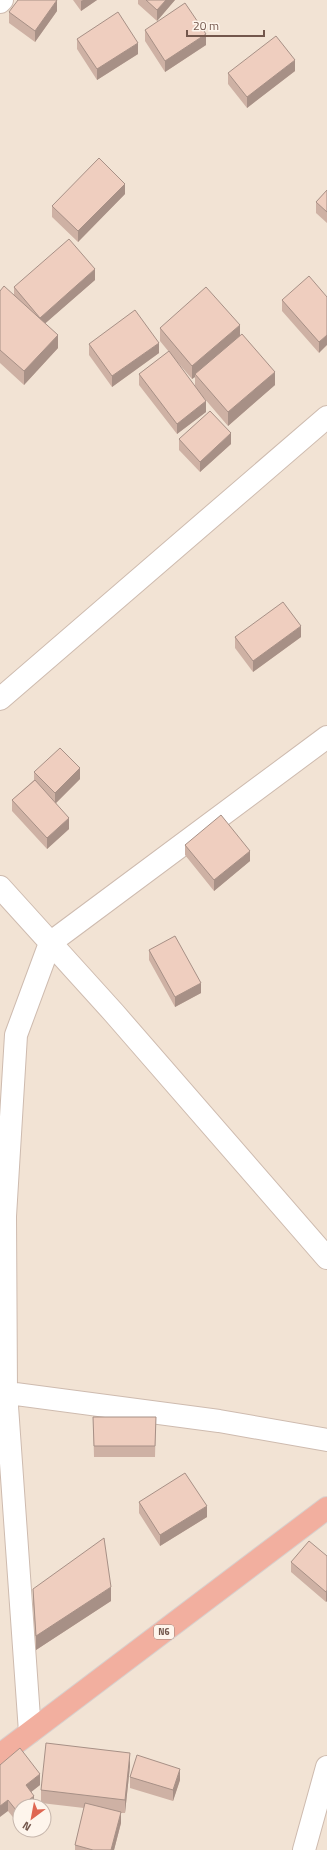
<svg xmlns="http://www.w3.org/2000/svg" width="327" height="1850" font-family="'Titillium Web',sans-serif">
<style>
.residential{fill:#f2e3d4;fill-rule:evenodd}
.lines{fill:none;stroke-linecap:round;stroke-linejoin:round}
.minor-casing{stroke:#cebbaf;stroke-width:24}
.highway-casing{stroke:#d8d0cd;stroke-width:24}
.minor{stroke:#fff;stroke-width:22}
.highway{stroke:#f2af9f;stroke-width:22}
.wall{fill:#ceb1a4;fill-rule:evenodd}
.shaded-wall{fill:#a79086}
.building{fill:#efcebf;stroke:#a79086}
.labels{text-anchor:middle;stroke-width:3.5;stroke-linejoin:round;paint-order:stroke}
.shield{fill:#fef5ec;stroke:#9d867c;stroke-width:1}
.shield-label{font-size:9px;font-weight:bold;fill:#73574c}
</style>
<rect width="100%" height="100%" fill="#fbf1e6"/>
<path class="residential" d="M 0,0 L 327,0 L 327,1850 L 0,1850 ZM 20,1806 L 44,1806 L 44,1830 L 20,1830 Z"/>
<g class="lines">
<g class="minor-casing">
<path id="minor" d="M 0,2 L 2,0
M 0,699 L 327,417
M 0,887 L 114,1013 L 327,1258
M 0,1392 L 219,1421 L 327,1440
M 30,1732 L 6,1392 L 5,1216 L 16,1035 L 50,943 L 327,737
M 304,1850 L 327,1767"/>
</g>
<g class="highway-casing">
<path id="highway" d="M 0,1755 L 327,1508"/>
</g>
<use href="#minor" class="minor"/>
<use href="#highway" class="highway"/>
</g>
<path class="wall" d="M 73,0 L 97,0 L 81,11 Z
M 138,0 L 175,0 L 157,21 L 138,4 Z
M 57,11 L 35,42 L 9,23 L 9,12 Z
M 145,30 L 206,45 L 165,72 L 145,41 Z
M 77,39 L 138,54 L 97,80 L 77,49 Z
M 295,71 L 247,108 L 228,84 L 228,73 Z
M 327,190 L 327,223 L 316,213 L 316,202 Z
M 125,194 L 78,242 L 52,217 L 52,206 Z
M 95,280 L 45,323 L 58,348 L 24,385 L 0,363 L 0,291 L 14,295 L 14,287 Z
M 327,297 L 319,353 L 282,311 L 282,300 Z
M 160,328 L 240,336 L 275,385 L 228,426 L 204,398 L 206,412 L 177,434 L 139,385 L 139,374 L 169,352 L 160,341 ZM 173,357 L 192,379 L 195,377 L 195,386 Z
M 89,344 L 159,353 L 112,387 L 89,355 Z
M 179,439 L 231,444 L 200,472 L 179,450 Z
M 235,637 L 301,637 L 253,672 L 235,648 Z
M 34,772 L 80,779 L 56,803 L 69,829 L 47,849 L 12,811 L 12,800 L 34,780 Z
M 185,845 L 250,861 L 214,891 L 185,855 Z
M 149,950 L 201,993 L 175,1007 L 149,960 Z
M 93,1417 L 156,1417 L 155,1457 L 94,1457 Z
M 139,1502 L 207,1517 L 160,1546 L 139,1513 Z
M 327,1556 L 327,1601 L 326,1602 L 291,1572 L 291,1562 Z
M 33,1589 L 111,1601 L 36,1650 L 33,1603 Z
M 0,1765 L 40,1785 L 31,1792 L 34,1806 L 16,1821 L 8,1811 Z
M 130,1766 L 125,1813 L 121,1813 L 121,1823 L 114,1850 L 75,1850 L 75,1845 L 84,1808 L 41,1803 L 41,1790 Z
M 130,1777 L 180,1780 L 173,1801 L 130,1788 Z"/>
<path class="shaded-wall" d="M 57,0 L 57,11 L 35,42 L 35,31 Z
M 83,0 L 97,0 L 81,11 L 81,1 Z
M 166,0 L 175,0 L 157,21 L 157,10 Z
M 206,34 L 206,45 L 165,72 L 165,61 Z
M 138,43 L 138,54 L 97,80 L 97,69 Z
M 295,60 L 295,71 L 247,108 L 247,97 Z
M 125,184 L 125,194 L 78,242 L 78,231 Z
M 95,269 L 95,280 L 40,328 L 40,318 Z
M 240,325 L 240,339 L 195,374 L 195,377 L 192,379 L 192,366 Z
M 58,335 L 58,348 L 24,385 L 24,371 Z
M 327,335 L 327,345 L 319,353 L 319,342 Z
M 159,343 L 159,353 L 112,387 L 112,376 Z
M 275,372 L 275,385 L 228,426 L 228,412 Z
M 206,401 L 206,412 L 177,434 L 177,424 Z
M 231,433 L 231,444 L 200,472 L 200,462 Z
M 301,626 L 301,637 L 253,672 L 253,661 Z
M 80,768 L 80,779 L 55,804 L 55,793 Z
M 69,818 L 69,829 L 47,849 L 47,838 Z
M 250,851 L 250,861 L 214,891 L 214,880 Z
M 201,983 L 201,993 L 175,1007 L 175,997 Z
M 207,1506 L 207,1517 L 160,1546 L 160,1535 Z
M 111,1587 L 111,1601 L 36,1650 L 36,1636 Z
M 327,1590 L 327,1601 L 326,1602 L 326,1592 Z
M 130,1753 L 130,1766 L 125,1813 L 125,1800 Z
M 180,1769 L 180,1780 L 173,1801 L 173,1790 Z
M 40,1774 L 40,1785 L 26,1796 L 26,1785 Z
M 34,1796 L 34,1806 L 21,1806 Z
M 8,1800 L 8,1811 L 0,1817 L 0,1806 Z
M 20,1807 L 20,1817 L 16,1821 L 16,1810 Z
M 121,1812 L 121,1823 L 114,1850 L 111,1850 Z"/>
<path class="building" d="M 18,0 L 57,0 L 35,31 L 9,12 Z
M 146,0 L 166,0 L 157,10 Z
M 185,3 L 206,34 L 165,61 L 145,30 Z
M 118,12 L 138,43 L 97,69 L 77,39 Z
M 276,36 L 295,60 L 247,97 L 228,73 Z
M 99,158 L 125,184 L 78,231 L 52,206 Z
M 327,190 L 327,212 L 316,202 Z
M 69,239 L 95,269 L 40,318 L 14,287 Z
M 309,276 L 327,297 L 327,335 L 319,342 L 282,300 Z
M 4,286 L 58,335 L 24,371 L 0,350 L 0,291 Z
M 206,287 L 240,325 L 192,366 L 160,328 Z
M 135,310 L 159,343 L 112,376 L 89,344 Z
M 242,334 L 275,372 L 228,412 L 195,374 Z
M 169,351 L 206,401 L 177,424 L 139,374 Z
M 210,411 L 231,433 L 200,462 L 179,439 Z
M 283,602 L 301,626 L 253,661 L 235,637 Z
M 60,748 L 80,768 L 55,793 L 34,772 Z
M 35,780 L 69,818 L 47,838 L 12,800 Z
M 221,815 L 250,851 L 214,880 L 185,845 Z
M 175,936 L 201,983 L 175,997 L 149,950 Z
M 93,1417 L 156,1417 L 155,1446 L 94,1446 Z
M 185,1473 L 207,1506 L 160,1535 L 139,1502 Z
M 104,1538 L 111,1587 L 36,1636 L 33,1589 Z
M 309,1541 L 327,1556 L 327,1590 L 326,1592 L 291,1562 Z
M 46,1743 L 130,1753 L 125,1800 L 41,1790 Z
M 20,1748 L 40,1774 L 26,1785 L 34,1796 L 21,1806 L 20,1806 L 20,1807 L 16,1810 L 8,1800 L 0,1806 L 0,1765 Z
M 137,1755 L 180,1769 L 173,1790 L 130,1777 Z
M 85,1803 L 121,1812 L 111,1850 L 93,1850 L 75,1845 Z"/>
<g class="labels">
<rect class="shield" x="154" y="1625" width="20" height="14" rx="3"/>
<g class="shield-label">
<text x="164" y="1635">N6</text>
</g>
</g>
<g transform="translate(32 1818) rotate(212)"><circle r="19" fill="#fef5ec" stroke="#c6b6ac"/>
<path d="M0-3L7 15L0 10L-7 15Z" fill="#df6651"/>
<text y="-6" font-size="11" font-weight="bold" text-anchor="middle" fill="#73574c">N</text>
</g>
<path d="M187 30v6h77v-6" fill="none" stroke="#73574c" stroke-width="2"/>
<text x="193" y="30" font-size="12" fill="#73574c" stroke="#fef5ec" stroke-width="3" paint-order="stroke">20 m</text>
</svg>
